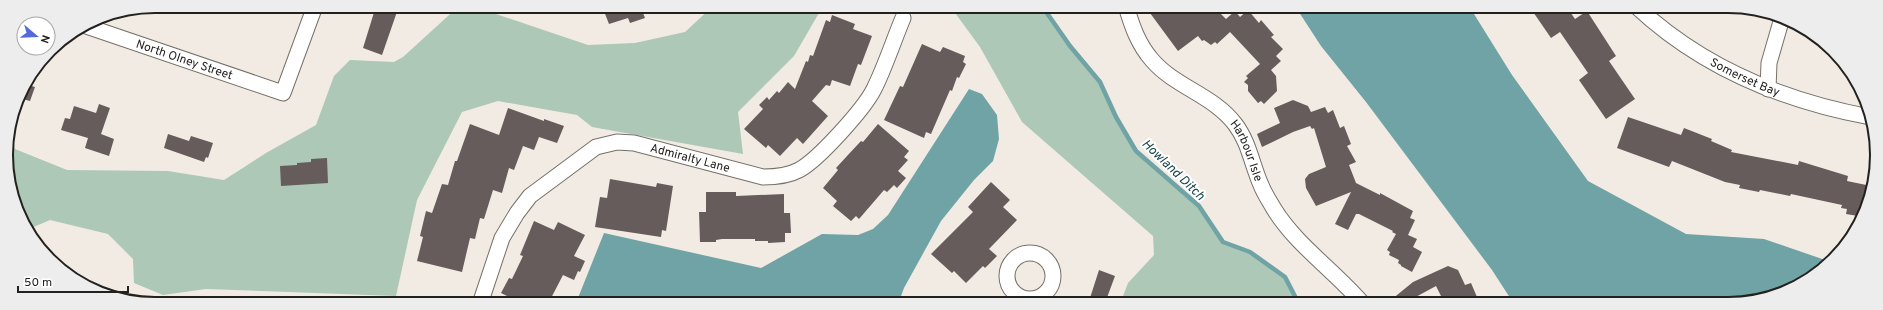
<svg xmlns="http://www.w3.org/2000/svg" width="1883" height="310" font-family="Overpass,sans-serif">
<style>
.green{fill:#adc8b6}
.water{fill:#6fa3a5}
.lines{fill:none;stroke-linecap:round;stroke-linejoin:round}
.stream{stroke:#6fa3a5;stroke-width:4.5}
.building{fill:#665c5b}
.street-casing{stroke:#757069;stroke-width:17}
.street{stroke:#fff;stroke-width:15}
.labels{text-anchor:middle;stroke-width:4;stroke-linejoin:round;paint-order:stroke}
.street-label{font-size:12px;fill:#23211e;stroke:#fff}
.water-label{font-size:13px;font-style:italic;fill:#164648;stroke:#fff}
.rim{fill:none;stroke:#23211e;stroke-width:2}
</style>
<rect width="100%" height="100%" fill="#f1ebe3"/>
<path class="green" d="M 459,6 L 484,10 L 588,45 L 635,43 L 685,32 L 713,6 L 823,6 L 794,56 L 738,112 L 743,154 L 592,127 L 577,115 L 498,101 L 462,112 L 417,200 L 396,296 L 206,289 L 163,295 L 134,283 L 133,259 L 108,234 L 50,220 L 29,229 L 14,203 L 6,145 L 9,136 L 15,149 L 67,170 L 168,171 L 224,180 L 266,153 L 316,125 L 334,76 L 350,60 L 394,62 L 403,57 Z
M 950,6 L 1042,6 L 1070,46 L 1100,82 L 1116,117 L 1136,151 L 1199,206 L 1223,242 L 1250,252 L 1285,277 L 1299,304 L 1120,304 L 1128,283 L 1154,255 L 1153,236 L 1022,122 L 980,47 Z"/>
<path class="water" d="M 1295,6 L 1469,6 L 1512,75 L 1588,181 L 1686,234 L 1764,239 L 1831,262 L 1794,289 L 1738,304 L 1514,304 L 1492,270 L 1366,102 L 1321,46 Z
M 969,89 L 982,94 L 997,115 L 999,139 L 993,161 L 974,180 L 941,221 L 904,288 L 898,304 L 572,304 L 578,298 L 604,233 L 761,268 L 822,234 L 858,235 L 873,229 L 888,215 Z"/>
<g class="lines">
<path class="stream" d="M 1042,6 L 1070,46 L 1100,82 L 1116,117 L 1136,151 L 1199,206 L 1223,242 L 1250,252 L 1285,277 L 1299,304"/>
</g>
<path class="building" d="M 376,6 L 399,6 L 382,55 L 363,48 Z
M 602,6 L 656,6 L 657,8 L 643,13 L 645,18 L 630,23 L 628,18 L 609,24 Z
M 1160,6 L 1213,6 L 1226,19 L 1235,11 L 1240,17 L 1248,10 L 1259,23 L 1261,20 L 1274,35 L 1271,37 L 1283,49 L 1276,56 L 1281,61 L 1271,70 L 1276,76 L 1277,91 L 1264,104 L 1261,101 L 1258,103 L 1248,91 L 1248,85 L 1244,82 L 1248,78 L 1246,76 L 1260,64 L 1230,32 L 1217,44 L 1215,42 L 1211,45 L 1204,40 L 1202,41 L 1198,36 L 1178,51 L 1150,13 Z
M 1529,6 L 1566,6 L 1575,19 L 1587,11 L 1616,56 L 1609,61 L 1635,99 L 1606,119 L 1579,80 L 1588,73 L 1560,32 L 1551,38 Z
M 832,15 L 855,24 L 853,29 L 872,36 L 861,65 L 858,64 L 850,86 L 832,80 L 830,86 L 826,85 L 812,101 L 828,116 L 803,144 L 797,138 L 780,156 L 768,145 L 766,148 L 744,129 L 763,109 L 759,105 L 767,97 L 769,100 L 777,91 L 779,93 L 788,82 L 795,89 L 806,61 L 808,62 L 810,55 L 813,56 L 826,20 L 830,22 Z
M 922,44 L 940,52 L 943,47 L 965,56 L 963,62 L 966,64 L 959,78 L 957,77 L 952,91 L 950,90 L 931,134 L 926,132 L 924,138 L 884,120 L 900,86 L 903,87 Z
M 25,84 L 35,87 L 30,101 L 19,98 L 21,89 Z
M 1293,100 L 1308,106 L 1311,112 L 1325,107 L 1328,113 L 1333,110 L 1340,128 L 1344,126 L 1351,144 L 1347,146 L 1356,162 L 1349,165 L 1356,183 L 1380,195 L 1380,193 L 1413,211 L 1410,218 L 1415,220 L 1408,235 L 1417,239 L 1413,247 L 1422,252 L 1412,272 L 1401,266 L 1401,265 L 1398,263 L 1399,260 L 1389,255 L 1390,252 L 1387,250 L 1396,234 L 1392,232 L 1393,231 L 1359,214 L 1356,214 L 1348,230 L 1335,224 L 1351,192 L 1316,206 L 1306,188 L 1305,179 L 1309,174 L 1326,167 L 1314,128 L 1312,129 L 1310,126 L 1293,132 L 1262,147 L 1257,134 L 1280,123 L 1274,108 Z
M 99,104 L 110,108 L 101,134 L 114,139 L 109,156 L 85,148 L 88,138 L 61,130 L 65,118 L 70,119 L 74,106 L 96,113 Z
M 508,108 L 544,121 L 544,119 L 564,126 L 557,143 L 539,137 L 534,150 L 523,146 L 514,170 L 509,168 L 502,193 L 493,190 L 484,219 L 480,218 L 475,239 L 470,238 L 462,272 L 417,261 L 423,237 L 420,236 L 426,211 L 432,213 L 442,184 L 448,185 L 455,161 L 457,161 L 470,124 L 499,135 Z
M 1628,117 L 1681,135 L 1684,128 L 1712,139 L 1711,141 L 1732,150 L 1731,152 L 1798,165 L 1799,161 L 1848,176 L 1847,181 L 1871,186 L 1864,212 L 1859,210 L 1858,216 L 1846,214 L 1847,209 L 1841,208 L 1842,205 L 1791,194 L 1790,196 L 1760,190 L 1759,192 L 1739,188 L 1740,185 L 1725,182 L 1672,161 L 1669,167 L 1617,148 Z
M 878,124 L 909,151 L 904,157 L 908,160 L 898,171 L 906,178 L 897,188 L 894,185 L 887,192 L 884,190 L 859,219 L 856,216 L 851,221 L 833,206 L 837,201 L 823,188 L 838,170 L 836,168 L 847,156 L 861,141 L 863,142 Z
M 168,134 L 189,141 L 191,136 L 213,143 L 208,158 L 206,157 L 204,162 L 164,148 Z
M 327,158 L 328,183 L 281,186 L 280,166 L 297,165 L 297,163 L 311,162 L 311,159 Z
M 610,179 L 656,187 L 657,183 L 673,186 L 666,231 L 662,230 L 661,237 L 595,227 L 600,197 L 607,198 Z
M 991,182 L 1010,200 L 1003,207 L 1017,220 L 989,249 L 997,256 L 985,268 L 983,266 L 966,283 L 954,271 L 952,273 L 931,254 L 973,212 L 968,207 Z
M 706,192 L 736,192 L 736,196 L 784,194 L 784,213 L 790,213 L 791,233 L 785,233 L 785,242 L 768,243 L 768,241 L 755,241 L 755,239 L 722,239 L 716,240 L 716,242 L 700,242 L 699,212 L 706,212 Z
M 534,221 L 554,230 L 558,222 L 585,235 L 574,256 L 585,261 L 580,272 L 578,271 L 574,280 L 563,275 L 548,304 L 523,304 L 501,293 L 509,278 L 512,279 L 523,256 L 520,255 Z
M 1448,266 L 1458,270 L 1465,285 L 1471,283 L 1480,304 L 1445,304 L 1436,286 L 1412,299 L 1416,304 L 1386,304 L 1413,282 Z
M 1099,270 L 1115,276 L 1105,303 L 1090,298 Z"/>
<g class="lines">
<g class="street-casing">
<g id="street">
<path id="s1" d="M 1126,6 C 1132,26 1138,44 1152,60 C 1175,87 1213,95 1235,124 C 1249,142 1252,165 1261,185 C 1264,193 1270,202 1274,209 C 1297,246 1335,271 1363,304"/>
<path id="s2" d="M 1636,6 C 1701,67 1784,101 1870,117"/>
<path id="s3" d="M 86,26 L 283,93 L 315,6"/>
<path d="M 1768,89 L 1769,63 L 1782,18"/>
<circle cx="1030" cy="276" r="23"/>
<path id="s4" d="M 480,304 L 502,238 L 517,213 L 530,196 L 596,147 L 617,142 L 634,143 L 763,177 C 775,177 788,176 799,170 C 818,160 864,109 874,89 C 885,67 893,42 903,18"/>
</g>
</g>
<use href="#street" class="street"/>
</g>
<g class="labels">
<g class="street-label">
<text dy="4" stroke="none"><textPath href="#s3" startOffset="104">North Olney Street</textPath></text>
<text dy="4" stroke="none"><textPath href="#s2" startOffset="131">Somerset Bay</textPath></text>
<text dy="4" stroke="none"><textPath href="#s1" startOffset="195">Harbour Isle</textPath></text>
<text dy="4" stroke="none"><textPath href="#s4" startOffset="299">Admiralty Lane</textPath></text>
</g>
<g class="water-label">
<text transform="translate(1174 169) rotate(44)" y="5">Howland Ditch</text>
</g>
</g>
<path d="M0 0H1883V310H0ZM155 13H1728A142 142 0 0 1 1870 155V155A142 142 0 0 1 1728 297H155A142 142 0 0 1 13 155V155A142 142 0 0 1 155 13Z" fill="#ededed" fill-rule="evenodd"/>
<path class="rim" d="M155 13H1728A142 142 0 0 1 1870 155V155A142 142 0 0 1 1728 297H155A142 142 0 0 1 13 155V155A142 142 0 0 1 155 13Z"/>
<g transform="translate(36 36) rotate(109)"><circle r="19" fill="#ffffff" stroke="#a7a6a5"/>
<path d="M0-3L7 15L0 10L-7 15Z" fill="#5369de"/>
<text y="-6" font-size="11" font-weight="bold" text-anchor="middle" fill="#23211e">N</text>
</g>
<path d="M18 286v6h110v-6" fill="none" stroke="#23211e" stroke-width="2"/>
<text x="24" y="286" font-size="12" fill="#23211e" stroke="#ffffff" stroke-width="3" paint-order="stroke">50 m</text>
</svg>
